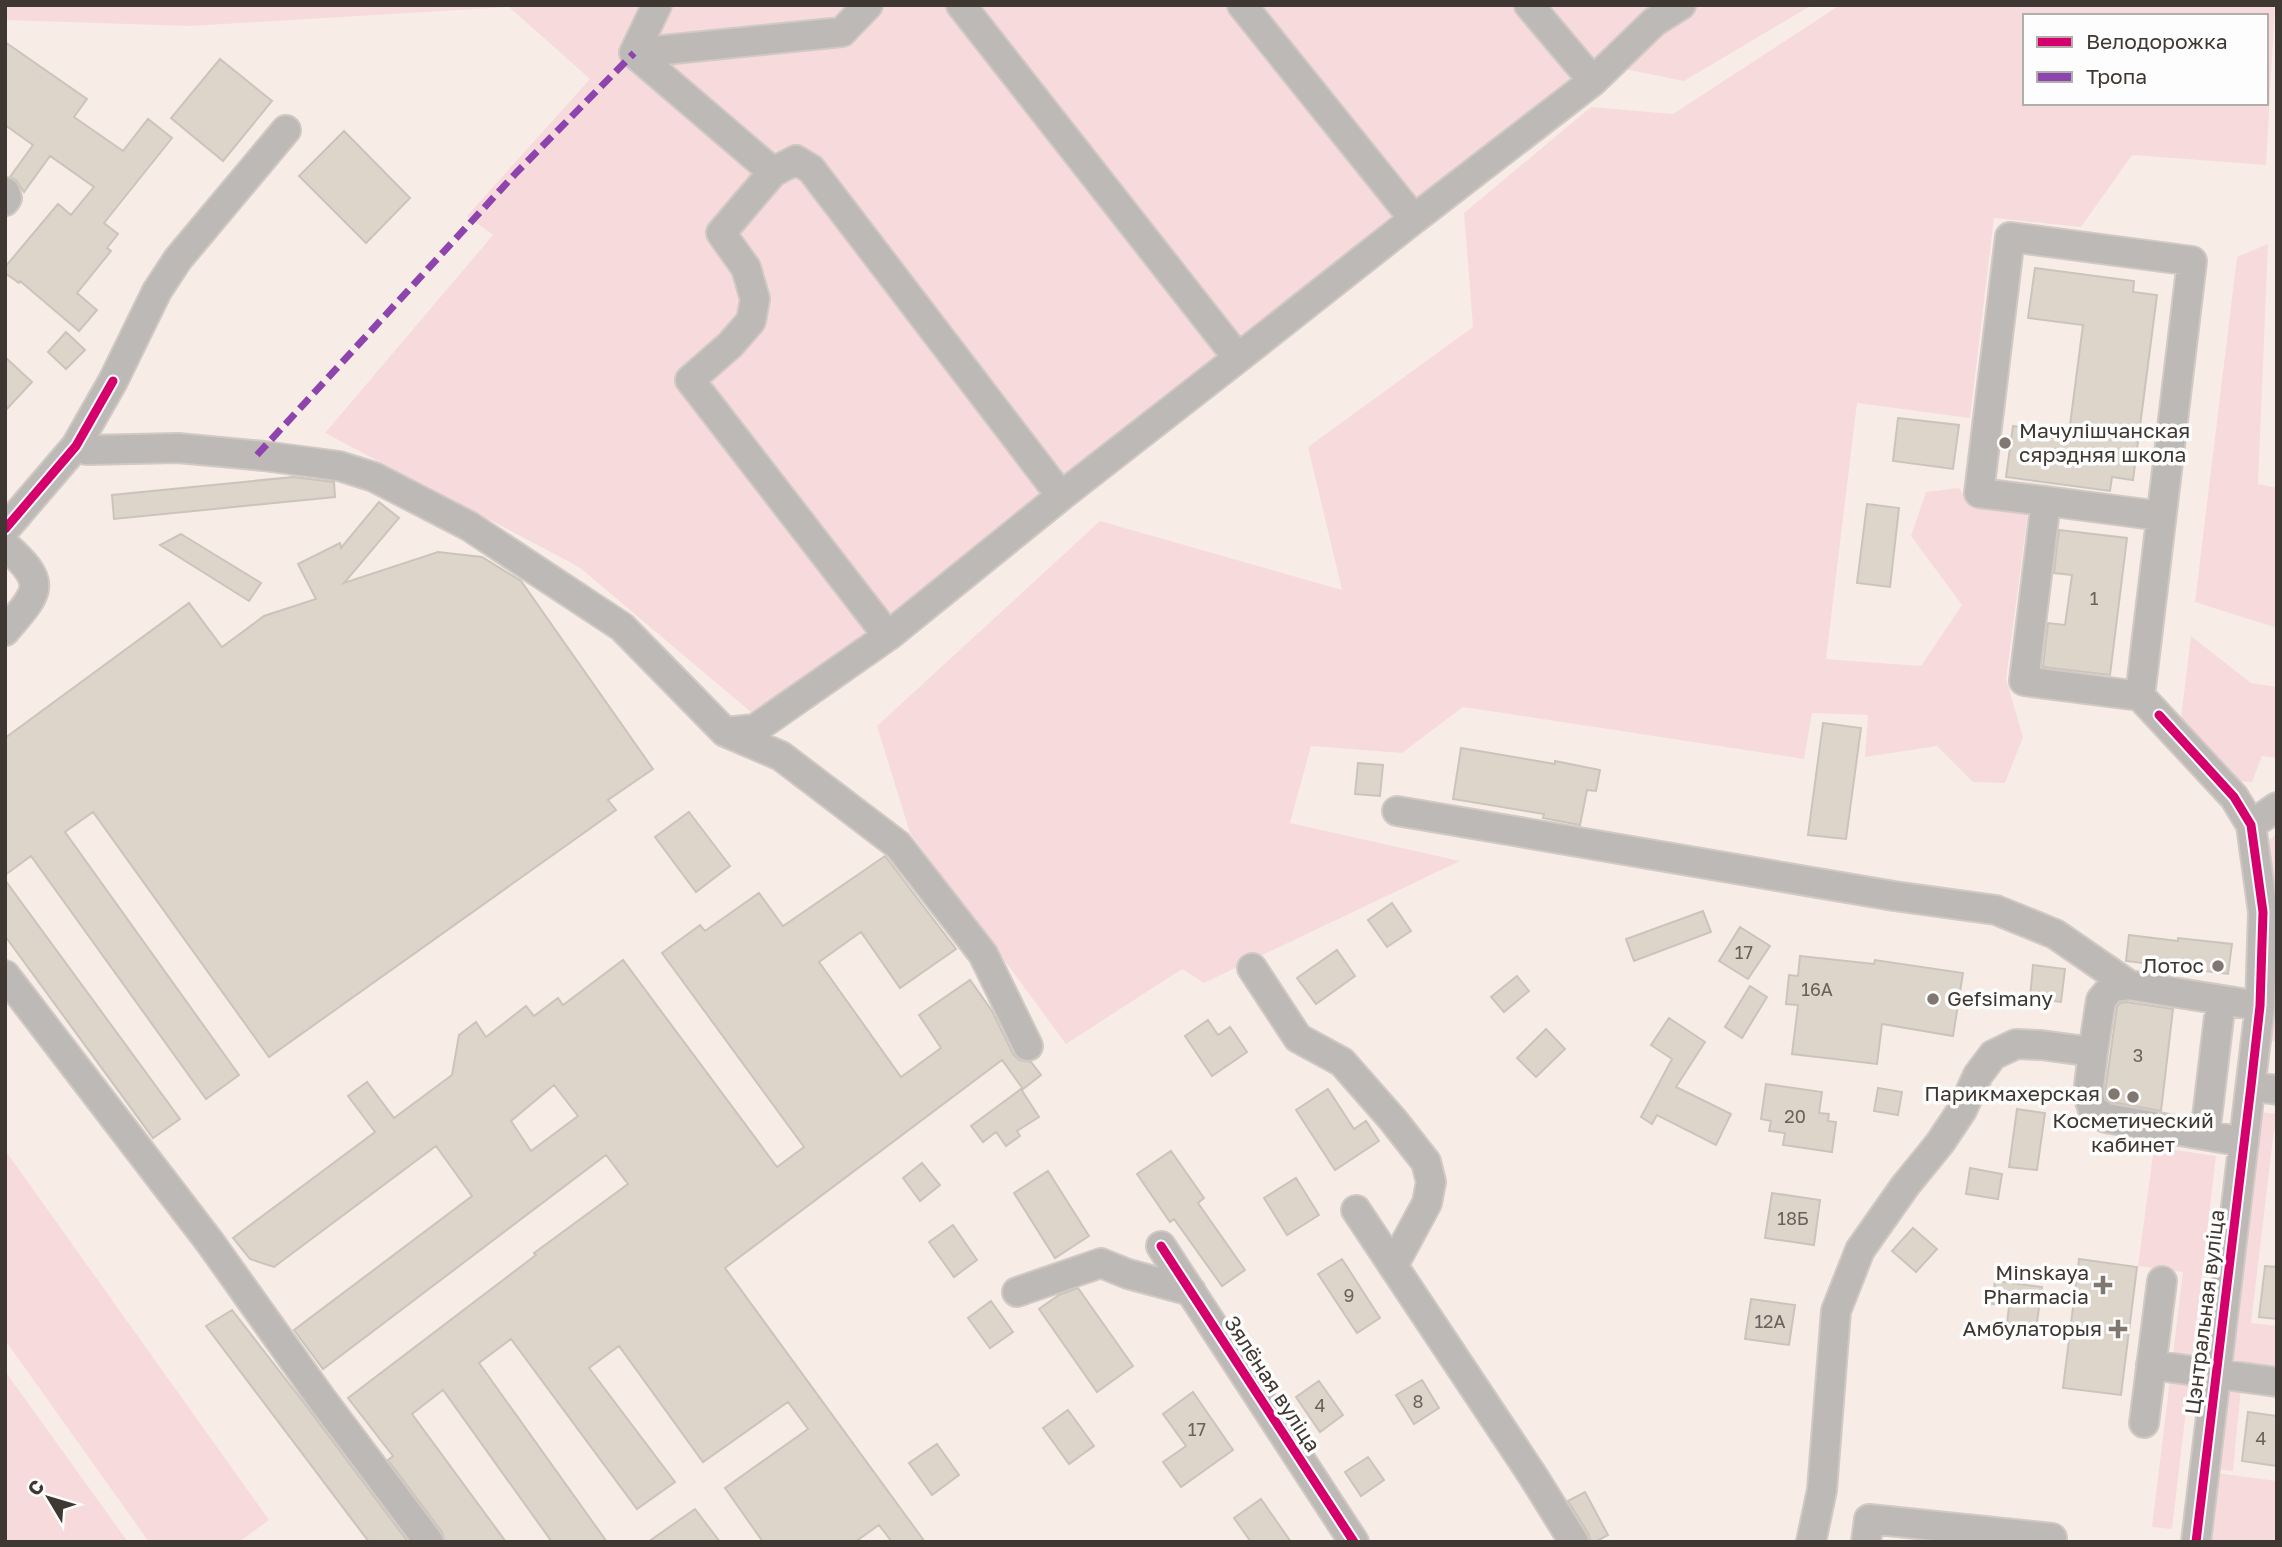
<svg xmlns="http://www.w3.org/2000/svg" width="2282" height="1547" font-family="'Golos Text',sans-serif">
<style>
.green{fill:#f7dbdc;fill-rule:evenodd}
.building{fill:#ddd5ca;stroke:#cbc4bd;stroke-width:2;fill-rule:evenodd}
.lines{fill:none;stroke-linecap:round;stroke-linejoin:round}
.minor-casing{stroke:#d1c9c3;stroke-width:32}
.minor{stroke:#bdb9b7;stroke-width:28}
.quiet{stroke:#8e44ad;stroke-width:7;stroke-dasharray:14 7;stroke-linecap:butt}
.cycleway-casing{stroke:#fdfdfd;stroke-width:13}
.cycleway{stroke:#d6006c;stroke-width:9}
.poi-dot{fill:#7f7770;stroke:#fdfdfd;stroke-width:2.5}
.labels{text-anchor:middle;stroke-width:7;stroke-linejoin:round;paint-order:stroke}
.number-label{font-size:18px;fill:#69615a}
.poi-label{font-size:21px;fill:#3f3731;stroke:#fdfdfd;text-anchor:end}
.street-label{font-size:21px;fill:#3f3731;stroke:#fdfdfd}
</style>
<rect width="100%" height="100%" fill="#f7ede6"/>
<path class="green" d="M 5,5 L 1812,5 L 1684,81 L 1595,63 L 758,718 L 579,567 L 325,433 L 493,235 L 467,216 L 590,79 L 509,7 L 190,26 L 5,20 Z
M 1840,5 L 2275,5 L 2266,165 L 2132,155 L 2081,227 L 1994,218 L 1970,418 L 1857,403 L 1826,659 L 1921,666 L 1962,605 L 1911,536 L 1926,492 L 1959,488 L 1970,504 L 2028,513 L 2006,679 L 2023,737 L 2005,783 L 1973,782 L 1937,746 L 1865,757 L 1868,715 L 1812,713 L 1804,759 L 1463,707 L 1402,753 L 1311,746 L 1290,823 L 1460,861 L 1204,983 L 1182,969 L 1066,1044 L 910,833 L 877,726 L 1100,521 L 1342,590 L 1308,447 L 1473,327 L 1464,213 L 1591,107 L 1673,114 ZM 2025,16 L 2266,16 L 2266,103 L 2025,103 Z
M 2268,244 L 2258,484 L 2277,488 L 2277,628 L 2195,602 L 2237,257 Z
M 2191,636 L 2251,683 L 2277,687 L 2277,758 L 2262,756 L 2252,782 L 2236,781 L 2181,718 Z
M 2277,834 L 2277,1042 L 2268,1041 L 2267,841 Z
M 2259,1112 L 2277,1114 L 2277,1130 L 2274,1130 L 2251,1323 L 2277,1326 L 2277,1367 L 2229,1361 Z
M 2154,1147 L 2216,1156 L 2172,1529 L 2152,1527 L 2183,1272 L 2138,1266 Z
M 5,1150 L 269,1520 L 239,1542 L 149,1542 L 5,1340 Z
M 5,1371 L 128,1542 L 5,1542 Z
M 2225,1387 L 2241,1388 L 2233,1471 L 2217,1469 Z
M 2216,1473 L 2277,1481 L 2277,1542 L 2208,1542 Z"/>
<path class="building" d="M 5,42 L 87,99 L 74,117 L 123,151 L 148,119 L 172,138 L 104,223 L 118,234 L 107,248 L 111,251 L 77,293 L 97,310 L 79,331 L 20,281 L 19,283 L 5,273 L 5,267 L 58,204 L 71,215 L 94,187 L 50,156 L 24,192 L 16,180 L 10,177 L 33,145 L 5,125 Z
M 220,59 L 272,101 L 223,161 L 171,118 Z
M 344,131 L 410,198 L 366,243 L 299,176 Z
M 2035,268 L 2134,281 L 2133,292 L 2157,295 L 2133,480 L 2112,477 L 2110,491 L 2006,477 L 2013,426 L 2069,433 L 2083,325 L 2028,318 Z
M 66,332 L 85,350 L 66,369 L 48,352 Z
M 5,357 L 32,382 L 5,411 Z
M 1898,418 L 1959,425 L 1953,469 L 1893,461 Z
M 293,477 L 334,482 L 335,497 L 114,519 L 112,495 Z
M 379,502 L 399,518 L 344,583 L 438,552 L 482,557 L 521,581 L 653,769 L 608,800 L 616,810 L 269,1057 L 93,812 L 65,832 L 239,1075 L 206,1099 L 31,856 L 5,875 L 5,738 L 189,603 L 222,647 L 264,616 L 316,599 L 298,564 L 340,543 L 341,548 Z
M 1867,504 L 1899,508 L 1890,587 L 1857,583 Z
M 2059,530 L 2127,538 L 2110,675 L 2043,667 L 2048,623 L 2065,625 L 2072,575 L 2054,573 Z
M 181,534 L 261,583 L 249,601 L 160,545 Z
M 1823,723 L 1861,728 L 1846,839 L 1808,835 Z
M 1461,748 L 1555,764 L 1555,761 L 1600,770 L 1596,791 L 1587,790 L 1580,825 L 1543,818 L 1544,814 L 1453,799 Z
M 1358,763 L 1383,765 L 1380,796 L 1355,794 Z
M 689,812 L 730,866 L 696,892 L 655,837 Z
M 885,856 L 956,949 L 900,988 L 861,932 L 819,962 L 901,1077 L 941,1048 L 919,1015 L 970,980 L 992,1011 L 1013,1054 L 1019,1060 L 1031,1062 L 1041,1075 L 1023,1089 L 1002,1060 L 725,1268 L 925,1542 L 892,1542 L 879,1525 L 855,1542 L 763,1542 L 725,1488 L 808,1429 L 788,1402 L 703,1462 L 619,1346 L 589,1368 L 675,1482 L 637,1509 L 511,1339 L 479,1363 L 607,1542 L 552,1542 L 443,1390 L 412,1414 L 506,1542 L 445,1542 L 442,1532 L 388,1460 L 393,1456 L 348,1398 L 536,1255 L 534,1253 L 628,1184 L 606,1155 L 323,1369 L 294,1330 L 472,1196 L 436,1146 L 274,1267 L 250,1259 L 233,1238 L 375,1132 L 348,1096 L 367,1082 L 394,1118 L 452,1075 L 459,1035 L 476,1022 L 486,1037 L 526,1006 L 534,1016 L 558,998 L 563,1005 L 623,960 L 777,1167 L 804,1147 L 662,953 L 700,925 L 705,931 L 759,893 L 783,926 ZM 554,1085 L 578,1116 L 531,1151 L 511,1121 Z
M 5,880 L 180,1119 L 153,1138 L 5,936 Z
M 1392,903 L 1411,931 L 1387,947 L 1368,920 Z
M 1703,911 L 1711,932 L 1634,961 L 1626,939 Z
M 1740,927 L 1770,946 L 1748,979 L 1719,961 Z
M 2129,935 L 2178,941 L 2178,938 L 2232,944 L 2228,974 L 2126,961 Z
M 1337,950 L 1355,976 L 1316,1004 L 1297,978 Z
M 1800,956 L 1874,964 L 1875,960 L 1963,973 L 1953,1036 L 1882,1024 L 1877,1064 L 1792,1054 L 1798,1005 L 1786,1004 L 1789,975 L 1798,976 Z
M 2033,965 L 2065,969 L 2061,1002 L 2030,998 Z
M 1517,976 L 1529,991 L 1504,1012 L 1491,997 Z
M 1750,986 L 1767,997 L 1742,1038 L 1725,1027 Z
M 2126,1002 L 2173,1009 L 2161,1111 L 2112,1102 L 2107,1099 L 2105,1093 L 2117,1007 L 2120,1003 Z
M 1669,1018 L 1705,1042 L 1676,1087 L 1731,1114 L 1716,1145 L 1657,1115 L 1652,1124 L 1641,1117 L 1672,1059 L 1651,1045 Z
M 1208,1020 L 1218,1035 L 1230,1027 L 1247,1052 L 1212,1076 L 1185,1036 Z
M 1546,1029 L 1565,1049 L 1536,1077 L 1517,1058 Z
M 1766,1084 L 1822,1092 L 1819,1113 L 1829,1114 L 1828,1121 L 1836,1122 L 1832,1152 L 1783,1145 L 1785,1133 L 1769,1131 L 1771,1121 L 1761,1119 Z
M 1878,1088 L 1902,1092 L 1898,1115 L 1874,1111 Z
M 1021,1089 L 1039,1117 L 1017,1131 L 1020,1136 L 1006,1146 L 996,1132 L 983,1142 L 971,1126 Z
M 1328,1089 L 1354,1129 L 1366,1121 L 1379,1141 L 1335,1170 L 1296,1110 Z
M 2017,1109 L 2045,1113 L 2037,1170 L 2009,1167 Z
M 1171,1151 L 1204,1198 L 1198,1203 L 1245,1270 L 1222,1286 L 1174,1219 L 1170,1222 L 1137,1174 Z
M 922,1163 L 940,1185 L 920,1201 L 903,1178 Z
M 1970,1168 L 2002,1174 L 1998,1199 L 1966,1194 Z
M 1048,1171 L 1089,1236 L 1055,1258 L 1014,1193 Z
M 1296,1178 L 1319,1215 L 1287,1235 L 1264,1198 Z
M 1772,1193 L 1820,1200 L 1814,1245 L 1765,1238 Z
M 953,1225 L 977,1260 L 954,1277 L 929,1242 Z
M 1913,1228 L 1937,1249 L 1916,1272 L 1892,1251 Z
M 1342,1259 L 1380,1318 L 1357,1333 L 1318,1274 Z
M 2079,1259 L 2137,1267 L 2121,1395 L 2063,1388 Z
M 2265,1266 L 2277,1267 L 2277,1319 L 2259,1317 Z
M 1995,1281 L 2042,1287 L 2036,1329 L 2007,1325 L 2009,1306 L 1992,1304 Z
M 1078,1288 L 1133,1366 L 1097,1392 L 1039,1309 L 1059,1295 Z
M 1751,1299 L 1795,1305 L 1789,1345 L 1745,1339 Z
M 991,1301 L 1013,1332 L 990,1348 L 968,1318 Z
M 232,1310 L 301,1399 L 408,1542 L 369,1542 L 206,1326 Z
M 1422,1380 L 1439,1408 L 1414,1424 L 1396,1395 Z
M 1319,1381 L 1343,1415 L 1320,1432 L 1296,1397 Z
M 1193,1392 L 1233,1450 L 1181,1487 L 1163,1462 L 1186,1446 L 1163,1414 Z
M 1068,1410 L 1094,1446 L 1069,1464 L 1043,1428 Z
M 2248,1412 L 2277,1416 L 2277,1466 L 2242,1461 Z
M 937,1444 L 959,1475 L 932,1495 L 909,1463 Z
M 1368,1457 L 1384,1480 L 1361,1496 L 1345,1472 Z
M 1585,1492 L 1608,1535 L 1595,1542 L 1591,1542 L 1588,1533 L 1568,1501 Z
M 1261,1499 L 1291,1542 L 1251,1542 L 1234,1518 Z
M 695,1509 L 720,1542 L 648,1542 Z"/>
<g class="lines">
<g class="minor-casing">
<path id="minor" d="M 657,5 L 634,53 L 773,172
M 961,5 L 1238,358 L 1061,496
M 634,53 L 842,32 L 868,5
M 1593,81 L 1654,22 L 1681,5
M 5,192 L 7,198 L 5,201
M 1414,219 L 1593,81 L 1529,5
M 1238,358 L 1414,219 L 1242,5
M 76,446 L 86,450 L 178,448 L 264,456 L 339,466 L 374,477 L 469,526 L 622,627 L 725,732 L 781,756 L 898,845 L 983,954 L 1028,1046
M 2046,501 L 2161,516
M 5,529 L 76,446 L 113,381 L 157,291 L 178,259 L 286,130
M 5,545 C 48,584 40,590 5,631
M 2140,696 L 2192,261 L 2010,237 L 1979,493 L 2046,501 L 2024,681 L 2140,696 L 2234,797 L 2251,825 L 2263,912 L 2260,1006 L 2196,1542
M 725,732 L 755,729 L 888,636 L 690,380 L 730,345 L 751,321 L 755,299 L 746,268 L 721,233 L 773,172 L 796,160 L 811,169 L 1061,496 L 888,636
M 1397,811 L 1894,896 L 1996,910 L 2055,934 L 2129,985
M 2251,825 L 2277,807
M 1252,968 L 1298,1038 L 1342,1062 L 1393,1120 L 1426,1162 L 1431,1182 L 1427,1203 L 1393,1266
M 5,975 L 209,1241 L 321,1398 L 429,1542
M 2251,1086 L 2277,1090
M 2205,1135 L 2221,1000
M 2244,1142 L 2106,1118 L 2093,1110 L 2088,1095 L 2093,1052 L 2101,1000 L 2112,987 L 2129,985 L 2260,1006
M 1356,1210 L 1533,1476 L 1574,1542
M 1161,1246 L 1354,1542
M 1017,1292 L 1101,1263 L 1128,1274 L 1191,1291
M 2151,1365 L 2277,1382
M 2144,1423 L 2162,1281
M 1811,1542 L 1822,1490 L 1836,1311 L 1860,1250 L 1905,1186 L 1940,1143 L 1962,1110 L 1978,1075 L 1993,1055 L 2016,1044 L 2041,1045 L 2093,1052
M 1866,1542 L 1869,1519 L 2052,1538 L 2052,1542"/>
</g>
<use href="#minor" class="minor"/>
<path class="quiet" d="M 257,455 L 516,173 L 634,53"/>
<g class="cycleway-casing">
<path id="cycleway" d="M 5,529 L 76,446 L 113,381
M 2159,715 L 2234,797 L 2251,825 L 2263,912 L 2260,1006 L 2251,1086 L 2196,1542
M 1161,1246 L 1354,1542"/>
</g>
<use href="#cycleway" class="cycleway"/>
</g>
<g class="poi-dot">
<circle cx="2005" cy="443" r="7"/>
<circle cx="2218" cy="966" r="7"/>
<circle cx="1933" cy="999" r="7"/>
<circle cx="2114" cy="1094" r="7"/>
<circle cx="2133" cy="1097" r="7"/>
<path d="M2099.5 1274.5h7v7h7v7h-7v7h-7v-7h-7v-7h7z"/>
<path d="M2114.5 1318.5h7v7h7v7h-7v7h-7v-7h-7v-7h7z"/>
</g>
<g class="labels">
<g class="number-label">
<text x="2094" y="605">1</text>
<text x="1744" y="959">17</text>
<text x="1817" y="996">16А</text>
<text x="2138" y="1062">3</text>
<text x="1795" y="1123">20</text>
<text x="1793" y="1225">18Б</text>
<text x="1349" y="1302">9</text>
<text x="1770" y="1328">12А</text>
<text x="1418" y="1408">8</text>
<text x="1320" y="1412">4</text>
<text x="1197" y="1436">17</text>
<text x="2261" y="1445">4</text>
</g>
<g class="poi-label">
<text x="2019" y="438" text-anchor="start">Мачулішчанская<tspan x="2019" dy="24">сярэдняя школа</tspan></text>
<text x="2204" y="973">Лотос</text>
<text x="1947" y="1006" text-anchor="start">Gefsimany</text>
<text x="2100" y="1101">Парикмахерская</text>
<text x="2133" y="1128" text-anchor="middle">Косметический<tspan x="2133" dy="24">кабинет</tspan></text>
<text x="2089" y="1280">Minskaya<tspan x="2089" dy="24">Pharmacia</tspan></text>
<text x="2102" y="1336">Амбулаторыя</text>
</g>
<g class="street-label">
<text transform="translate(2205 1312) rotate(-83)" y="7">Цэнтральная вуліца</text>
<text transform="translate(1272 1384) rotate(57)" y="7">Зялёная вуліца</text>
</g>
</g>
<rect width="2282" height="1547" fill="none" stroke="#3f3731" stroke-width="14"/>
<rect x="2023" y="14" width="245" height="91" fill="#fdfdfd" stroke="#b1aeab" stroke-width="2"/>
<rect x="2037" y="37" width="35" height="10" fill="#d6006c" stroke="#b1aeab" stroke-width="2"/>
<text x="2086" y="49" font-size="21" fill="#3f3731">Велодорожка</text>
<rect x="2037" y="72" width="35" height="10" fill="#8e44ad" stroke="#b1aeab" stroke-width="2"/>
<text x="2086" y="84" font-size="21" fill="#3f3731">Тропа</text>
<g transform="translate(49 1498) rotate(308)" stroke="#fdfdfd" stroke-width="5" paint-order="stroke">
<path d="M0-5L12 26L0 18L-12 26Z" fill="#3f3731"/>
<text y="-10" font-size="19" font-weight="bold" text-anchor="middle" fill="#3f3731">С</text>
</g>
</svg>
